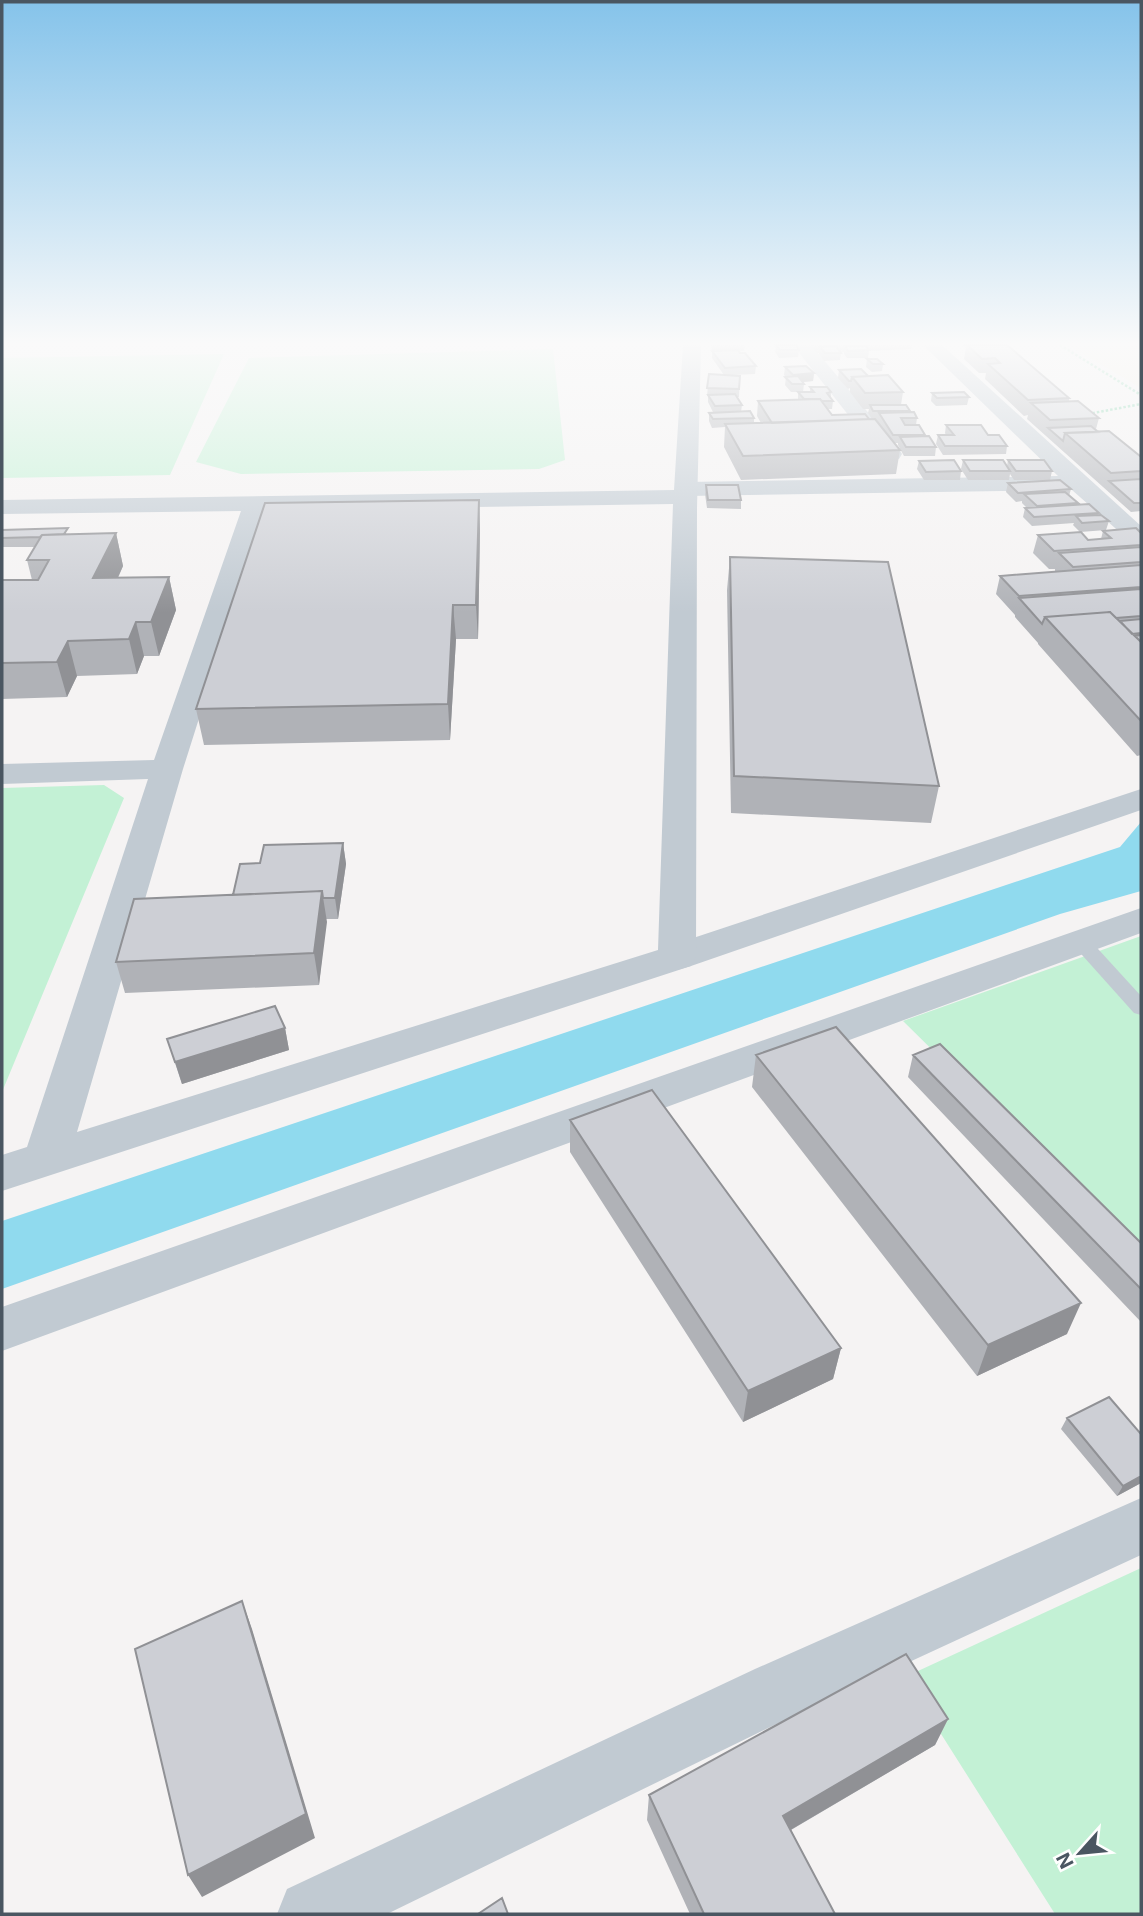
<svg xmlns="http://www.w3.org/2000/svg" width="1143" height="1916" font-family="Inter,sans-serif">
<style>
.green{fill:#c3f1d5}
.sand{fill:#f5f0e5}
.water{fill:#90daee}
.lines{fill:none;stroke-linecap:round;stroke-linejoin:round}
.path{stroke:#7ad0a6;stroke-width:2.5;stroke-dasharray:2.5 2;stroke-linecap:butt}
.service{fill:#c1cad2;fill-rule:evenodd}
.minor{fill:#c1cad2;fill-rule:evenodd}
.tertiary{fill:#c1cad2;fill-rule:evenodd}
.wall{fill:#b0b2b7}
.shaded-wall{fill:#909195}
.building{fill:#cdcfd5;stroke:#909195;stroke-width:2}
</style>
<rect width="100%" height="100%" fill="#f5f3f3"/>
<path class="green" d="M 553,349 L 565,460 L 539,469 L 241,474 L 196,462 L 249,358 Z
M 224,354 L 170,475 L 2,478 L 2,358 Z
M 104,785 L 124,798 L 2,1092 L 2,788 Z
M 1141,936 L 1141,1256 L 903,1021 Z
M 1141,1568 L 1141,1914 L 1055,1914 L 905,1677 Z"/>
<path class="sand" d="M 1068,345 L 1141,346 L 1141,388 Z"/>
<path class="water" d="M 1141,822 L 1141,891 L 1060,914 L 2,1289 L 2,1221 L 1120,847 Z"/>
<g class="lines">
<path class="path" d="M 1060,345 L 1141,395
M 1088,414 L 1141,404"/>
<path class="service" d="M 1081,936 L 1088,938 L 1141,996 L 1141,1015 L 1134,1013 L 1074,946 L 1072,942 L 1074,938 Z"/>
<path class="minor" d="M 793,345 L 811,345 L 899,449 L 902,454 L 899,459 L 883,459 Z
M 923,345 L 942,345 L 1141,526 L 1141,545 L 1132,543 L 1072,490 L 687,496 L 679,494 L 676,489 L 679,484 L 687,482 L 1058,476 Z
M 1141,789 L 1141,810 L 691,966 L 677,970 L 663,966 L 658,957 L 663,948 Z
M 1141,908 L 1141,933 L 2,1351 L 2,1307 Z
M 1141,1498 L 1141,1555 L 799,1713 L 387,1914 L 277,1914 L 287,1889 L 755,1669 Z"/>
<path class="tertiary" d="M 683,345 L 701,345 L 697,508 L 696,957 L 691,966 L 2,1191 L 2,1155 L 27,1147 L 148,779 L 2,784 L 2,764 L 154,760 L 241,511 L 2,514 L 2,500 L 674,490 ZM 673,504 L 658,950 L 77,1132 L 183,769 L 265,510 Z"/>
</g>
<path class="wall" d="M 711,345 L 745,345 L 744,351 L 739,351 L 756,366 L 755,374 L 731,375 L 740,376 L 739,397 L 737,397 L 742,405 L 741,412 L 754,418 L 754,423 L 761,423 L 757,416 L 758,401 L 798,399 L 798,392 L 810,392 L 810,387 L 831,392 L 831,398 L 833,401 L 832,409 L 827,409 L 832,415 L 872,419 L 868,413 L 869,409 L 863,409 L 850,392 L 850,388 L 848,389 L 838,378 L 839,370 L 868,376 L 903,392 L 901,405 L 917,418 L 916,425 L 925,435 L 925,436 L 936,447 L 935,456 L 904,456 L 898,445 L 898,443 L 894,443 L 900,450 L 896,474 L 741,480 L 724,447 L 725,427 L 712,428 L 709,421 L 709,413 L 713,412 L 708,402 L 708,396 L 707,396 L 709,374 L 724,375 L 712,358 L 712,351 Z
M 776,345 L 799,350 L 798,357 L 779,358 L 775,352 Z
M 810,345 L 912,345 L 911,349 L 869,351 L 868,358 L 847,358 L 844,354 L 844,352 L 841,352 L 840,360 L 824,361 L 819,354 L 819,353 L 817,353 Z
M 962,345 L 1007,345 L 1069,398 L 1069,401 L 1099,418 L 1096,429 L 1141,456 L 1141,511 L 1131,512 L 1027,419 L 1028,415 L 1024,416 L 985,379 L 986,373 L 979,373 L 964,359 L 966,348 Z
M 867,359 L 883,364 L 882,371 L 872,372 L 866,367 Z
M 785,367 L 814,373 L 813,381 L 803,382 L 804,384 L 803,392 L 791,392 L 785,385 L 786,377 L 784,375 Z
M 932,393 L 969,397 L 967,405 L 936,406 L 931,401 Z
M 946,425 L 988,435 L 1007,446 L 1006,454 L 943,455 L 936,444 L 938,435 L 946,435 L 945,433 Z
M 963,460 L 1007,466 L 1008,460 L 1052,471 L 1050,480 L 1014,480 L 1010,474 L 1009,480 L 968,480 L 961,469 Z
M 919,461 L 961,471 L 960,480 L 924,480 L 917,469 Z
M 1008,483 L 1071,489 L 1069,496 L 1078,503 L 1077,505 L 1099,513 L 1098,515 L 1109,521 L 1106,530 L 1080,532 L 1073,525 L 1074,523 L 1032,526 L 1023,517 L 1025,508 L 1027,508 L 1022,503 L 1022,501 L 1016,502 L 1006,492 Z
M 706,485 L 741,500 L 741,509 L 707,508 L 705,494 Z
M 479,500 L 480,531 L 478,639 L 456,639 L 450,740 L 204,745 L 196,709 Z
M 2,530 L 70,534 L 116,533 L 123,566 L 118,578 L 169,577 L 176,610 L 159,656 L 144,656 L 137,674 L 77,676 L 67,697 L 2,699 L 2,580 L 32,580 L 27,560 L 35,547 L 2,547 Z
M 1103,531 L 1141,533 L 1141,755 L 1137,756 L 1038,644 L 1038,643 L 1015,617 L 1015,615 L 996,594 L 1000,576 L 1055,572 L 1055,569 L 1049,569 L 1033,553 L 1038,535 L 1088,540 L 1101,539 Z
M 730,557 L 939,786 L 931,823 L 731,813 L 727,590 Z
M 343,843 L 346,864 L 338,919 L 326,919 L 319,985 L 125,993 L 116,962 L 233,895 L 260,863 Z
M 285,1028 L 289,1050 L 182,1084 L 167,1039 Z
M 756,1055 L 1067,1334 L 977,1376 L 752,1087 Z
M 913,1055 L 1141,1243 L 1141,1322 L 908,1077 Z
M 570,1120 L 841,1348 L 833,1379 L 743,1422 L 570,1152 Z
M 1067,1418 L 1141,1483 L 1117,1496 L 1061,1429 Z
M 948,1719 L 935,1745 L 791,1830 L 835,1914 L 690,1914 L 647,1820 L 649,1795 Z"/>
<path class="shaded-wall" d="M 814,373 L 813,381 L 792,383 L 793,375 Z
M 479,500 L 480,531 L 478,639 L 476,605 Z
M 116,533 L 123,566 L 102,612 L 93,578 Z
M 169,577 L 176,610 L 159,656 L 151,622 Z
M 453,605 L 456,639 L 450,740 L 448,704 Z
M 136,622 L 144,656 L 137,674 L 129,639 Z
M 68,641 L 77,676 L 67,697 L 57,662 Z
M 343,843 L 346,864 L 338,919 L 335,898 Z
M 322,891 L 327,922 L 319,985 L 314,953 Z
M 285,1028 L 289,1050 L 182,1084 L 175,1062 Z
M 1081,1303 L 1067,1334 L 977,1376 L 988,1345 Z
M 841,1348 L 833,1379 L 743,1422 L 748,1391 Z
M 1141,1476 L 1141,1483 L 1117,1496 L 1123,1486 Z
M 242,1601 L 252,1629 L 315,1838 L 202,1897 L 188,1875 Z
M 948,1719 L 935,1745 L 775,1839 L 783,1816 Z"/>
<path class="building" d="M 776,345 L 796,345 L 799,350 L 780,350 Z
M 967,345 L 1007,345 L 1069,398 L 1028,400 L 988,364 L 1000,363 L 995,358 L 982,359 Z
M 836,346 L 841,353 L 825,353 L 820,347 Z
M 845,346 L 866,346 L 869,350 L 848,351 Z
M 738,350 L 740,353 L 745,353 L 756,366 L 725,368 L 712,351 Z
M 867,359 L 877,359 L 883,364 L 873,364 Z
M 806,366 L 814,373 L 793,375 L 785,367 Z
M 861,369 L 868,376 L 852,377 L 851,381 L 849,381 L 839,370 Z
M 709,374 L 740,376 L 739,389 L 707,388 Z
M 888,375 L 903,392 L 865,393 L 852,377 Z
M 798,376 L 804,384 L 792,384 L 785,377 Z
M 810,387 L 827,387 L 831,392 L 827,393 L 833,401 L 822,401 L 820,399 L 804,399 L 798,392 L 814,392 Z
M 964,392 L 969,397 L 937,398 L 932,393 Z
M 735,394 L 742,405 L 715,406 L 708,395 Z
M 820,399 L 832,415 L 865,414 L 869,419 L 772,423 L 758,401 Z
M 1078,401 L 1099,418 L 1050,420 L 1031,403 Z
M 870,405 L 906,405 L 910,411 L 873,411 Z
M 750,411 L 754,418 L 713,419 L 709,413 Z
M 914,412 L 917,418 L 901,418 L 905,425 L 919,425 L 925,435 L 893,435 L 879,413 Z
M 875,419 L 900,450 L 743,456 L 725,424 Z
M 946,425 L 981,425 L 988,435 L 999,435 L 1007,446 L 945,446 L 938,435 L 954,435 Z
M 1091,426 L 1098,432 L 1065,433 L 1063,441 L 1048,428 Z
M 1109,431 L 1140,456 L 1141,456 L 1141,471 L 1111,473 L 1065,433 Z
M 929,436 L 936,447 L 906,447 L 900,437 Z
M 954,460 L 961,471 L 926,472 L 919,461 Z
M 963,460 L 1003,460 L 1010,471 L 970,471 Z
M 1008,460 L 1044,460 L 1052,471 L 1016,471 Z
M 1141,479 L 1141,503 L 1134,503 L 1109,481 Z
M 1060,480 L 1071,489 L 1018,493 L 1008,483 Z
M 706,485 L 738,485 L 741,500 L 708,500 Z
M 1065,492 L 1078,503 L 1037,506 L 1024,494 Z
M 479,500 L 476,605 L 453,605 L 448,704 L 196,709 L 265,503 Z
M 1089,504 L 1099,513 L 1034,517 L 1025,508 Z
M 1101,515 L 1109,521 L 1082,523 L 1076,516 Z
M 68,528 L 64,534 L 42,535 L 40,537 L 2,538 L 2,530 Z
M 1136,528 L 1141,533 L 1141,545 L 1054,551 L 1038,535 L 1081,532 L 1088,540 L 1111,538 L 1103,531 Z
M 116,533 L 93,578 L 169,577 L 151,622 L 136,622 L 129,639 L 68,641 L 57,662 L 2,663 L 2,580 L 38,580 L 49,560 L 27,560 L 42,535 Z
M 1141,547 L 1141,562 L 1073,567 L 1059,553 Z
M 730,557 L 888,562 L 939,786 L 734,776 Z
M 1141,565 L 1141,587 L 1019,596 L 1000,576 Z
M 1141,589 L 1141,616 L 1116,618 L 1110,612 L 1045,617 L 1042,624 L 1019,598 Z
M 1110,612 L 1141,642 L 1141,721 L 1045,617 Z
M 1141,619 L 1141,633 L 1132,634 L 1120,621 Z
M 1141,635 L 1141,642 L 1135,636 Z
M 343,843 L 335,898 L 323,898 L 322,891 L 233,895 L 240,864 L 260,863 L 264,845 Z
M 322,891 L 314,953 L 116,962 L 134,899 Z
M 275,1006 L 285,1028 L 175,1062 L 167,1039 Z
M 836,1027 L 1081,1303 L 988,1345 L 756,1055 Z
M 940,1044 L 1141,1243 L 1141,1289 L 913,1055 Z
M 652,1090 L 841,1348 L 748,1391 L 570,1120 Z
M 1109,1397 L 1141,1434 L 1141,1476 L 1123,1486 L 1067,1418 Z
M 242,1601 L 306,1814 L 188,1875 L 135,1649 Z
M 906,1654 L 948,1719 L 783,1816 L 835,1914 L 704,1914 L 649,1795 Z
M 502,1898 L 508,1914 L 478,1914 Z"/>
<linearGradient id="sky" x2="0" y2="1"><stop stop-color="#85c3ea"/><stop offset="0.56" stop-color="#fafafa"/><stop offset="1" stop-color="#fafafa" stop-opacity="0"/></linearGradient>
<rect width="1143" height="613" fill="url(#sky)"/>
<rect width="1143" height="1916" fill="none" stroke="#4a5661" stroke-width="7"/>
<g transform="translate(1080 1853) rotate(243)" stroke="#ffffff" stroke-width="5" paint-order="stroke">
<path d="M0-5L12 26L0 18L-12 26Z" fill="#4a5661"/>
<text y="-10" font-size="19" font-weight="bold" text-anchor="middle" fill="#4a5661">N</text>
</g>
</svg>
